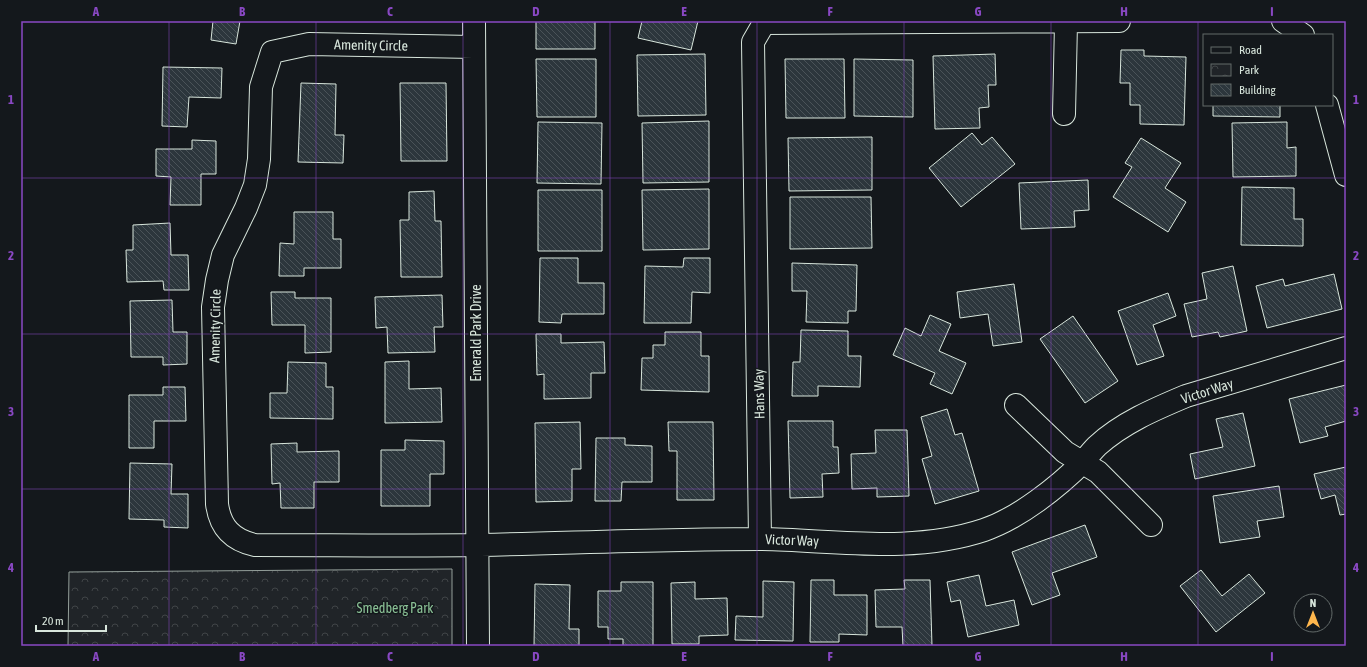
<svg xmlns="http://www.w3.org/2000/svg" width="1367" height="667" font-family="'Asap Condensed',sans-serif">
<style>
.park{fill:url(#park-crowns);stroke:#939e99}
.building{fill:url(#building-back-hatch);stroke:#d8e6dc}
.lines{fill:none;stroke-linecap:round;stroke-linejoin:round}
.minor-casing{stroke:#d8e6dc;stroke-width:24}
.minor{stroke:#14181c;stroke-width:22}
.grid{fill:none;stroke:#8948c3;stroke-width:1;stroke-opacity:0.55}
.labels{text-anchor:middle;stroke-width:3;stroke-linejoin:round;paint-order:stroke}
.street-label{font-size:14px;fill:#d8e6dc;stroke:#14181c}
.park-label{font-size:14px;fill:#8ac095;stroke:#14181c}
.neatline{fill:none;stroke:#8948c3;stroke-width:1.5}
.grid-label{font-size:13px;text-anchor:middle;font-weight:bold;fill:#8948c3}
</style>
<defs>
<pattern id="park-crowns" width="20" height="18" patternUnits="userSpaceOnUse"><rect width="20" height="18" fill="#202428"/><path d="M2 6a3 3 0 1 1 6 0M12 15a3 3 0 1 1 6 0" fill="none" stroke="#404447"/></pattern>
<pattern id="building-back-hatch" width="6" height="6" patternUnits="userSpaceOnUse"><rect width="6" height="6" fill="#2c363c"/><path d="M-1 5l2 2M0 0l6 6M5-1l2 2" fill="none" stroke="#4a5358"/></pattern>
</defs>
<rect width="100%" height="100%" fill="#14181c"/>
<path class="park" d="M 452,569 L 452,646 L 68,646 L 69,572 Z"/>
<path class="building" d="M 213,21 L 240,21 L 236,44 L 211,40 Z
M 536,21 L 595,21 L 595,49 L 536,49 Z
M 642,21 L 698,21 L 691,50 L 638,38 Z
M 1121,50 L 1144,50 L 1144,56 L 1186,57 L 1184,125 L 1140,124 L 1140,105 L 1130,105 L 1130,83 L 1120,83 Z
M 705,54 L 706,115 L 638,116 L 637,55 Z
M 995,54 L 996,85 L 988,85 L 989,107 L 979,108 L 980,128 L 935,129 L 933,56 Z
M 536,59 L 596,59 L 596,117 L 537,117 Z
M 785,59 L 844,59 L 845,118 L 786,118 Z
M 854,59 L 913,60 L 913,117 L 854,116 Z
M 163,67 L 222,68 L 221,98 L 189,97 L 187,127 L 162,126 Z
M 301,83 L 336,84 L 335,135 L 344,135 L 343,163 L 298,162 Z
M 400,83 L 446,83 L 447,161 L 401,161 Z
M 1213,105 L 1280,105 L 1280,117 L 1213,116 Z
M 709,121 L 709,182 L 643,183 L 642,123 Z
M 538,122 L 602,123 L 601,184 L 537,183 Z
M 1287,122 L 1287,148 L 1296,147 L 1296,176 L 1233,177 L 1232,123 Z
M 972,133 L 982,145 L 992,137 L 1015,164 L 961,207 L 929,168 Z
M 872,137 L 872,190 L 789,191 L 788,138 Z
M 1141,138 L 1181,163 L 1165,188 L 1186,202 L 1168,232 L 1113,197 L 1132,167 L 1125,163 Z
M 192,140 L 216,141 L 216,174 L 201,174 L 201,205 L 170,205 L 171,177 L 156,176 L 156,149 L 192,149 Z
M 1088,180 L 1089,210 L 1074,211 L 1075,227 L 1021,229 L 1019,183 Z
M 1242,187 L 1294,188 L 1294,219 L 1303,219 L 1303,246 L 1241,245 Z
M 709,189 L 709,249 L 643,250 L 642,190 Z
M 538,190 L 602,190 L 602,251 L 538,251 Z
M 434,191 L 435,221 L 441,221 L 442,277 L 401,277 L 400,220 L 409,220 L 409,192 Z
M 790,197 L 871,197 L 872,248 L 790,249 Z
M 294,212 L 333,212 L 333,239 L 341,239 L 341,268 L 304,268 L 304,276 L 279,276 L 280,243 L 294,244 Z
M 170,223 L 171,255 L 188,255 L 189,290 L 164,290 L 163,281 L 127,282 L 126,250 L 133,250 L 133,225 Z
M 540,258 L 578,258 L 578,283 L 604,283 L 604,314 L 562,314 L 561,323 L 539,322 Z
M 684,258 L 710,258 L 710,293 L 692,292 L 691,323 L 644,323 L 645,266 L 683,267 Z
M 792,263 L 857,265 L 856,311 L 848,311 L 848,323 L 806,322 L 807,291 L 792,291 Z
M 1233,266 L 1247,331 L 1220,337 L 1218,332 L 1192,337 L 1184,304 L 1207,299 L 1202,273 Z
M 1334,274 L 1342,309 L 1267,328 L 1256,286 L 1283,279 L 1285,286 Z
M 1014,284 L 1022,342 L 993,346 L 988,314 L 960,318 L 957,292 Z
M 271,292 L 295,292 L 295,298 L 331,298 L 331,352 L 305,353 L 305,325 L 272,325 Z
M 1168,293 L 1176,316 L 1153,325 L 1164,356 L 1137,365 L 1118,311 Z
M 442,295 L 443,327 L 434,327 L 435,352 L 388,353 L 387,327 L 376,328 L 375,297 Z
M 172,300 L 173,332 L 187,332 L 187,364 L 163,365 L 163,357 L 131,357 L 130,301 Z
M 930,315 L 951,324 L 939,351 L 966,363 L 952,394 L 930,384 L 935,373 L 893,355 L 905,328 L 921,336 Z
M 1073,316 L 1118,381 L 1085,403 L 1040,339 Z
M 801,330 L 848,331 L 848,356 L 861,356 L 860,387 L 818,386 L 818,396 L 792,396 L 793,362 L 800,362 Z
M 665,332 L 701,332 L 701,356 L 709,356 L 709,392 L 641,390 L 642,358 L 653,358 L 653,345 L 665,345 Z
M 536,334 L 561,334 L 561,343 L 604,342 L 605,373 L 591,373 L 591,398 L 544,399 L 544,374 L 537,375 Z
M 409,361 L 409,389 L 441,388 L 442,422 L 385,423 L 385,362 Z
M 288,362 L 326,363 L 326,387 L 333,387 L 333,419 L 270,418 L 270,393 L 287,393 Z
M 1346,385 L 1346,421 L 1325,427 L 1328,436 L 1300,443 L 1289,399 Z
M 163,387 L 185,387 L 186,421 L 154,421 L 154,448 L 129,448 L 129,395 L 163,395 Z
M 947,409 L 955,435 L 962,433 L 979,491 L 935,504 L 922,459 L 932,456 L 921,417 Z
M 1243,413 L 1255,466 L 1195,479 L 1190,454 L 1223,447 L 1216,419 Z
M 788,421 L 833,421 L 833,447 L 838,447 L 839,473 L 822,474 L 823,497 L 790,498 Z
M 580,422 L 581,469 L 572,469 L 572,501 L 536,502 L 535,423 Z
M 668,422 L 713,422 L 714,500 L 677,500 L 677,451 L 669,451 Z
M 875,430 L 907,430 L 909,496 L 877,497 L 877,488 L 852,489 L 851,454 L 876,453 Z
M 596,438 L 625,438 L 625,445 L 652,446 L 652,482 L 622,482 L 621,501 L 595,501 Z
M 405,440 L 444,441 L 444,474 L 430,474 L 430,506 L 381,506 L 381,450 L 405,450 Z
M 297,443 L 297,452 L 339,451 L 339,482 L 314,482 L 314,508 L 281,508 L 280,483 L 272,484 L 271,444 Z
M 130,463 L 172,464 L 171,494 L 188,494 L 188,528 L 164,527 L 164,520 L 129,519 Z
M 1346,467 L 1346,514 L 1340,515 L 1335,495 L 1321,499 L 1314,474 Z
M 1279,486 L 1284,517 L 1257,521 L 1260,537 L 1220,543 L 1213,496 Z
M 1085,525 L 1097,557 L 1052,573 L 1060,595 L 1032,605 L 1012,552 Z
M 1201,570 L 1222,596 L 1249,574 L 1265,593 L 1216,632 L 1180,586 Z
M 979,575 L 986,606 L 1014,600 L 1019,625 L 968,637 L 960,600 L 951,602 L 947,582 Z
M 811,580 L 834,580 L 834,595 L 867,595 L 867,635 L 839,634 L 839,642 L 810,642 Z
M 904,580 L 930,580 L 932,646 L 903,646 L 902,627 L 876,627 L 875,590 L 905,589 Z
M 763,581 L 794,582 L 793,641 L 735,640 L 736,616 L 763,617 Z
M 621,582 L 653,582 L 653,646 L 623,646 L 623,639 L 608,639 L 608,627 L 598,627 L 598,591 L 621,591 Z
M 695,582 L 695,599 L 727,598 L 728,635 L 699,636 L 699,644 L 672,644 L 671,583 Z
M 535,584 L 570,585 L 569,629 L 579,629 L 579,646 L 534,646 Z"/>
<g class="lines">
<g class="minor-casing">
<path id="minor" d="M 474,21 L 478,646
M 1283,21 L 1303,35
M 473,47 L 309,44 L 272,52 L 261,87 L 259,159 L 255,185 L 246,208 L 223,255 L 217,280 L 213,307 L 217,504 C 220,527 232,540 255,545 C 330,545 406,546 481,545 C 574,543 667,539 760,539 C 834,540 912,554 984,530 C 1019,518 1058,487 1084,461 C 1088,456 1092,451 1097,446 C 1122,423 1155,409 1186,396 L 1346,348
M 1327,105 L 1346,175
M 1064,114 L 1066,23
M 1016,405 L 1065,452 L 1098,472 L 1151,525
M 760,539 L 753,42 L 764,23 L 1119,21"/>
</g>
<use href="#minor" class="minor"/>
</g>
<path class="grid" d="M 169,21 L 169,646M 316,21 L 316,646M 463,21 L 463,646M 610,21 L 610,646M 757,21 L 757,646M 904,21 L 904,646M 1051,21 L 1051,646M 1198,21 L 1198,646M 21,178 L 1346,178M 21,334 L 1346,334M 21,489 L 1346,489"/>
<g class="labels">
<g class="street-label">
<text transform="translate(371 45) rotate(1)" y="5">Amenity Circle</text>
<text transform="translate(215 326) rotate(-89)" y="5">Amenity Circle</text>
<text transform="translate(476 333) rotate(-90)" y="5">Emerald Park Drive</text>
<text transform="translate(1207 391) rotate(-18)" y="5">Victor Way</text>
<text transform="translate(759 394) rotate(-91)" y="5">Hans Way</text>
<text transform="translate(792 540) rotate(2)" y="5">Victor Way</text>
</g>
<g class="park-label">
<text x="395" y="613">Smedberg Park</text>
</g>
</g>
<rect width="1367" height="667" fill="none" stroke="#14181c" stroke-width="44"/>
<rect x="1203" y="34" width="130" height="72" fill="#14181c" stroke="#626a69"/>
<rect x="1211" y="47" width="20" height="6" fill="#14181c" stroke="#626a69"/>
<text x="1239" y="54" font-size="12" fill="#d8e6dc">Road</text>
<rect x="1211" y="64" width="20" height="12" fill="url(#park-crowns)" stroke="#626a69"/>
<text x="1239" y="74" font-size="12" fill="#d8e6dc">Park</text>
<rect x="1211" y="84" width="20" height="12" fill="url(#building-back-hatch)" stroke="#626a69"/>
<text x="1239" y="94" font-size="12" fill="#d8e6dc">Building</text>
<g transform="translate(1313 613)"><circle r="19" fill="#14181c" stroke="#626a69"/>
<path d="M0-3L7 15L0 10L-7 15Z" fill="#ffb74d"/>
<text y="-6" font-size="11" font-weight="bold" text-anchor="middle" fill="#d8e6dc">N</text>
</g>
<path d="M36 625v6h70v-6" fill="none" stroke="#d8e6dc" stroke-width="2"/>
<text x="42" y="625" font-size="12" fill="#d8e6dc" stroke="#14181c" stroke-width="3" paint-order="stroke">20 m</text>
<rect x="22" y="22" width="1323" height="623" class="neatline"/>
<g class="grid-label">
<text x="96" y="16">A</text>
<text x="242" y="16">B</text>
<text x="390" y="16">C</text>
<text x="536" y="16">D</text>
<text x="684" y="16">E</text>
<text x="830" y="16">F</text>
<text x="978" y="16">G</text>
<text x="1124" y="16">H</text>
<text x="1272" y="16">I</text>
<text x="11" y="104">1</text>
<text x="1356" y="104">1</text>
<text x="11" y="260">2</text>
<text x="1356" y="260">2</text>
<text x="11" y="416">3</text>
<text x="1356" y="416">3</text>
<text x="11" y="572">4</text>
<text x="1356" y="572">4</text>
<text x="96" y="661">A</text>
<text x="242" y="661">B</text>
<text x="390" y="661">C</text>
<text x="536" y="661">D</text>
<text x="684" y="661">E</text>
<text x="830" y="661">F</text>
<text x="978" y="661">G</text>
<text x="1124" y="661">H</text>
<text x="1272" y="661">I</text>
</g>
</svg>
